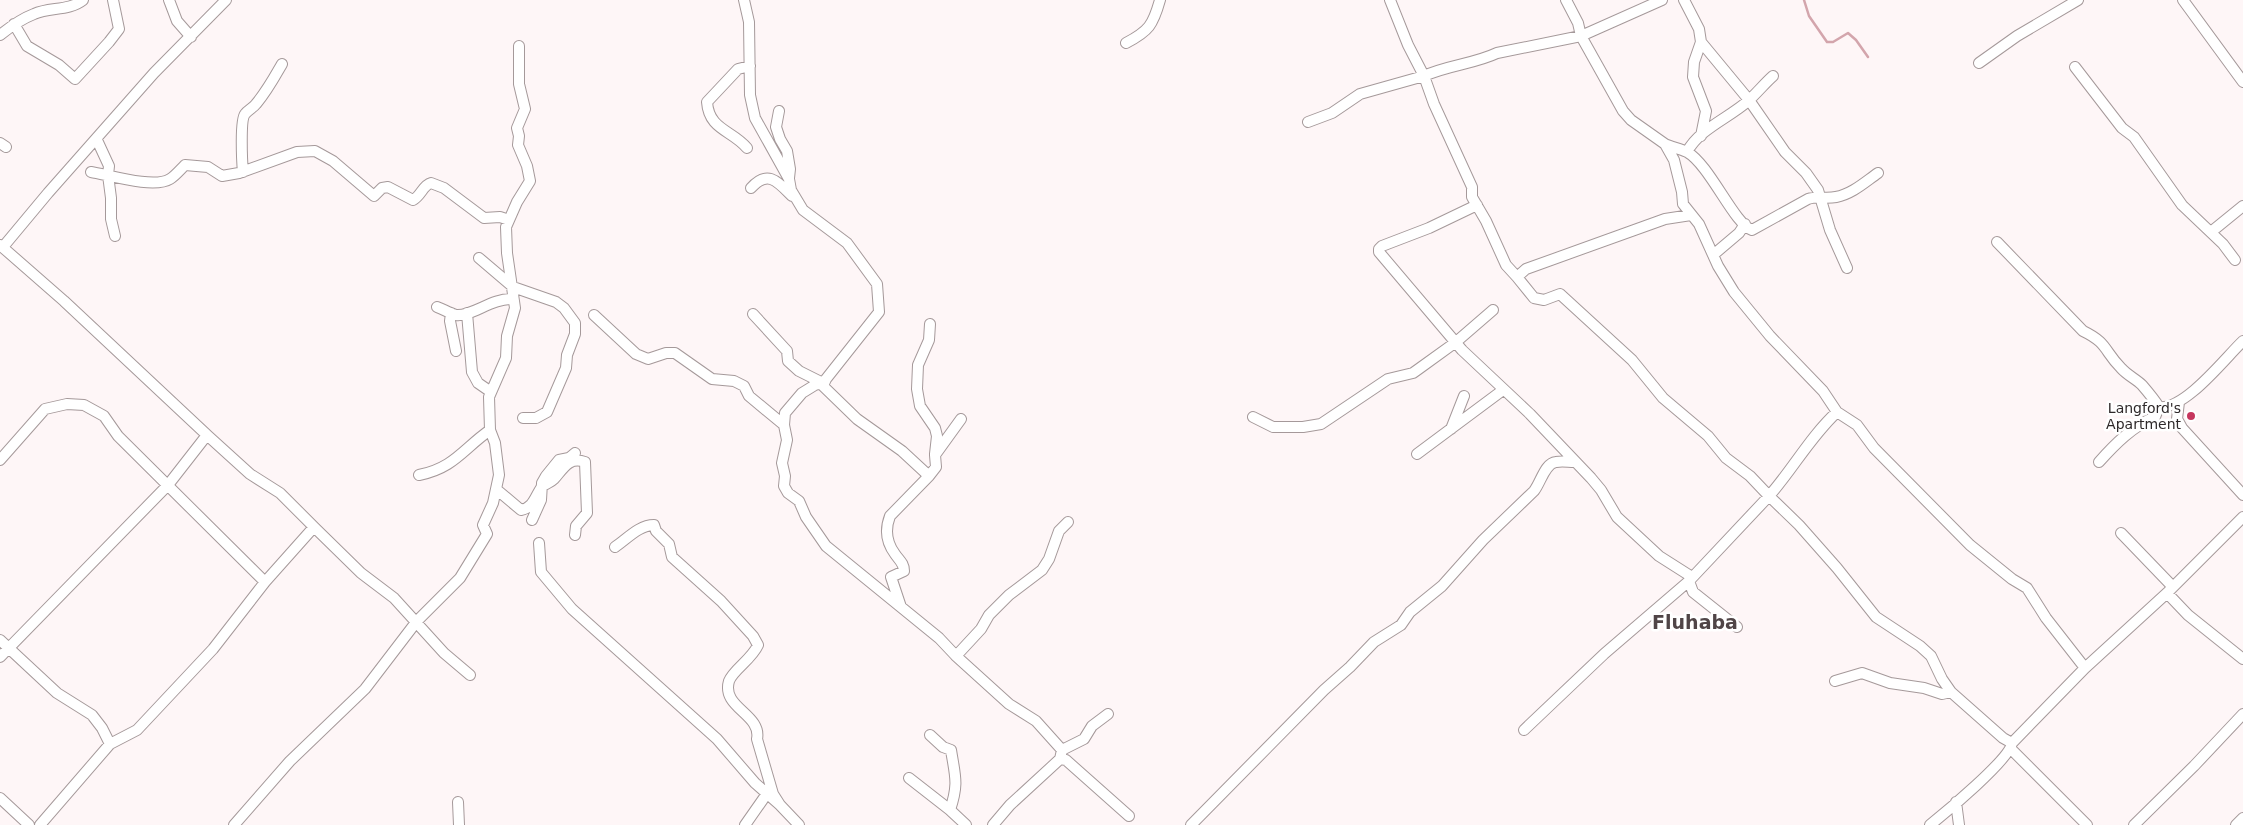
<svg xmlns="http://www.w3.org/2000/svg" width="2243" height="825" font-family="'DejaVu Sans',sans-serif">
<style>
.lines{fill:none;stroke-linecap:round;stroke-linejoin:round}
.stream{stroke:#d3a5ac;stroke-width:2.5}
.street-casing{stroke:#a5999a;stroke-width:12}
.street{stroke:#fff;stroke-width:10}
.poi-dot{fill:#c6375e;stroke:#fff;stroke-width:2}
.labels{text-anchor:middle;stroke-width:5;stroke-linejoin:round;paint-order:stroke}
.poi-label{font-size:14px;fill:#2e292a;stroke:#fff;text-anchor:end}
.district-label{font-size:19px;font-weight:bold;fill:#504547;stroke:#fff}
</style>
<rect width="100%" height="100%" fill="#fef6f7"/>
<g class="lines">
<path class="stream" d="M 1804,0 L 1809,16 L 1827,42 L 1833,42 L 1848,33 L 1856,40 L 1868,57"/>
<g class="street-casing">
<path id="street" d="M 169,0 L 177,21 L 191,37
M 744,0 L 749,22 L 750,95 L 755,118 L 789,179 L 791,190 L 803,210 L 847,243 L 877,284 L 879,312 L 826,379 L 823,386 L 857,419 L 902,451 L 929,476
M 1390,0 L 1408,45 L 1424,76 C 1448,65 1474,64 1497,53 L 1581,36 L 1623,111 L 1631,120 L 1665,144 L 1674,160 L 1682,192 L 1683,204 L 1699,224 L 1718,266 L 1734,292 L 1770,336 L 1823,391 L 1837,412 L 1857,425 L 1874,448 L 1970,545 L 2012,579 L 2027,588 L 2046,618 L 2085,668
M 1566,0 L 1578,23 L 1581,36 L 1662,0
M 1684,0 L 1699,29 L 1701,42 L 1694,62 L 1693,77 L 1706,111 L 1701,136
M 2183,0 L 2243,82
M 14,24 L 27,46 L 59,65 L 75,79 L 109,42 L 119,29 L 113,0
M 0,35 C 10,27 21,19 34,14 C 50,7 69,11 83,0
M 1701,42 L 1749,100 L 1785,152 L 1806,173 L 1818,190 L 1830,230 L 1847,268
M 1126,43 C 1149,31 1153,25 1160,0
M 1979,63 L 2017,36 L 2078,0
M 2075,67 L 2122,128 L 2134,137 L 2182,205 L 2223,244 L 2235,260
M 779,111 L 776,127 L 780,139 L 787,151 L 790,169 L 789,178
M 1308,122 L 1332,113 L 1360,94 L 1424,76 L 1434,104 L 1472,187 L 1472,197 L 1486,221 L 1506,265 L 1517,277
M 97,140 L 109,166 L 108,175 L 111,198 L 111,219 L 115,236
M 0,143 L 6,147
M 1665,144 C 1672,147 1681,149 1687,152 C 1710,165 1734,224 1752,230 L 1808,199 C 1817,196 1826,199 1836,197 C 1852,194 1865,182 1878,173
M 747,148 C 732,130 709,130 707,102 L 738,69 L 750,66
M 1687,152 C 1699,129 1729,118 1748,101 C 1757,93 1764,84 1773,76
M 91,172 C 109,175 154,189 170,179 C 175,176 180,170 185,165 L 208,167 L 222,176 L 239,173 L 297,152 L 315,151 L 333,161 L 374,196 L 382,188 L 388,187 L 413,200 C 421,196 423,185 431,183 L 444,188 L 484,218 L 500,217 L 509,220
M 243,172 C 242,162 240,120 245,114 C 248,110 253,108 256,104 C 267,91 274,78 282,64
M 751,188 C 768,169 778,182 792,196
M 1477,205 L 1429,228 L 1382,246 L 1379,249 L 1379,252 L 1462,350 L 1530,414 L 1591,478 L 1601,490 L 1617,517 L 1659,556 L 1692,577
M 1691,215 L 1665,219 L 1526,269 L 1517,277 L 1534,298 L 1544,300 L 1560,294 L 1632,360 L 1663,398 L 1708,436 L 1726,458 L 1750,476 L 1769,496 C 1793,469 1810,437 1837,412
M 2211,232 L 2243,206
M 1997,242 L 2083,331 C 2108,343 2104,351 2121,368 C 2127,375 2136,379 2142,385 C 2148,392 2154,399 2159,407
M 0,245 L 64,301 L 207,435
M 3,247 L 48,193 L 154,73 L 226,0
M 1713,255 L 1739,233 L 1745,224
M 479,258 L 513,287 L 556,302 L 564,308 L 575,323 L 575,334 L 567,355 L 566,368 L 547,412 L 536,418 L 523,418
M 437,307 C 443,309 449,313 456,315 C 471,317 492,298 513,299
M 451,313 L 450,321 L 456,351
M 467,313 L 472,372 L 478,383 L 491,392
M 753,314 L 787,351 L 788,361 L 799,371 L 823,383
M 594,315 L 636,354 L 648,359 L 666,353 L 675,353 L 712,379 L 734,381 L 744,386 L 749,396 L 784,425
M 930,324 L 929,340 L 918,365 L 917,389 L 920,406 L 935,428 L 937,436 L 935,454
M 823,383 L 815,385 L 802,393 L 785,413 L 784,425 L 787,440 L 782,463 L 785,476 L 784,486 L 788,493 L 799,501 L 806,517 L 826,546 L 939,638 L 956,656 L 1009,704 L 1036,721 L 1062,750
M 2179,402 L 2177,419 L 2182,428 L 2243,495
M 2159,407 C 2185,410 2225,358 2243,341
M 1253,417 L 1273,427 L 1303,427 L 1321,424 L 1388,379 L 1413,373 L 1420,368 L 1456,342 L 1493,310
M 1451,429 L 1464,396
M 1417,454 L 1503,390
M 0,460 L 45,409 L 67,404 L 84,405 L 104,416 L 118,436 L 265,582
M 2099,462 C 2115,444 2133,426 2155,417 L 2159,407
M 419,475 C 454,468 463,449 490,430
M 496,489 L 521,510 C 533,508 535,497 541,488 C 544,484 550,483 554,479 C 563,469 569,456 585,462 L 587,513 L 576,526 L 575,535
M 532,520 L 541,500 L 542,483 L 546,476 L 559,460 L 569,458 L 575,453
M 314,527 L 361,573 L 394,598 L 444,653 L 470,675
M 2121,533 L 2173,587
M 539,543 L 541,572 L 572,609 L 717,739 L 755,783 L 780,805 L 799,825
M 615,547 C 627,539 639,525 654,525 L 656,531 L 669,544 L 672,557 L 721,601 L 753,636 L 758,645 C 752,659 733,670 729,681 C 721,708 762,714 757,739 L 773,794 L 780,805
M 1689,581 L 1693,592 L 1737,627
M 2167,593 L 2188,615 L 2243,659
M 901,607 L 891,577 L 904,571 C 904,563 899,560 895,554 C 886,542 885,529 890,516 L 929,476 L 936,467 L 935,455 L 961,419
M 0,640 L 57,693 L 92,715 L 102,728 L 110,744
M 956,656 L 981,629 L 989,615 L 1009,595 L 1042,570 L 1049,559 L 1059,531 L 1068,522
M 0,657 L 168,485 L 207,435 L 250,474 L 280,493 L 314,527 L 265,582 L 213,649 L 137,730 L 110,744 L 40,825
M 1835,681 L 1862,673 L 1890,683 L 1924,688 L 1942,694 L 1951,692
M 1524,730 L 1604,654 L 1689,581 L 1769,496 L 1799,525 L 1837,568 L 1876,617 L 1920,646 L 1931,656 L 1942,679 L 1951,692 L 2003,738 L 2012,743
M 930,735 L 943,747 L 951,750 C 955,776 959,783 950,810 L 966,825
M 2011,749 L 2087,825
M 1062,750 L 1084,739 L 1092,726 L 1108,714
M 1060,759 L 1066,760 L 1129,816
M 909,778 L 950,810
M 0,798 L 29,825
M 458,802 L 459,825
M 1956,802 L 1959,825
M 234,825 L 290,761 L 365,689 L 417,621 L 460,578 L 487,534 L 483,525 L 493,503 L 499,475 L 495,443 L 490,430 L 489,397 L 506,358 L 507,336 L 515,308 L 507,253 L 506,227 L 517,202 L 530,181 L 527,166 L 518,145 L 519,136 L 517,128 L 525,109 L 519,84 L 519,46
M 745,825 L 766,795
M 993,825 L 1010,805 L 1060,759 L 1062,750
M 1191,825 L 1324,690 L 1350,667 L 1374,642 L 1401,625 L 1410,612 L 1442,586 L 1483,540 L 1534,491 C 1541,482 1545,463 1556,462 C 1562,461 1568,462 1574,462
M 1930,825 C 1945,813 2010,759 2012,743 L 2085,668 L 2167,593 L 2243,517
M 2134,825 L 2194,766 L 2243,714
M 2236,825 L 2243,818"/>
</g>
<use href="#street" class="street"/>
</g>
<circle class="poi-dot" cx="2191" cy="416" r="5"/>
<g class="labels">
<g class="poi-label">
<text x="2181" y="413">Langford's<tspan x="2181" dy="16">Apartment</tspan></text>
</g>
<g class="district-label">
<text x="1695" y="629">Fluhaba</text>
</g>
</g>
</svg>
